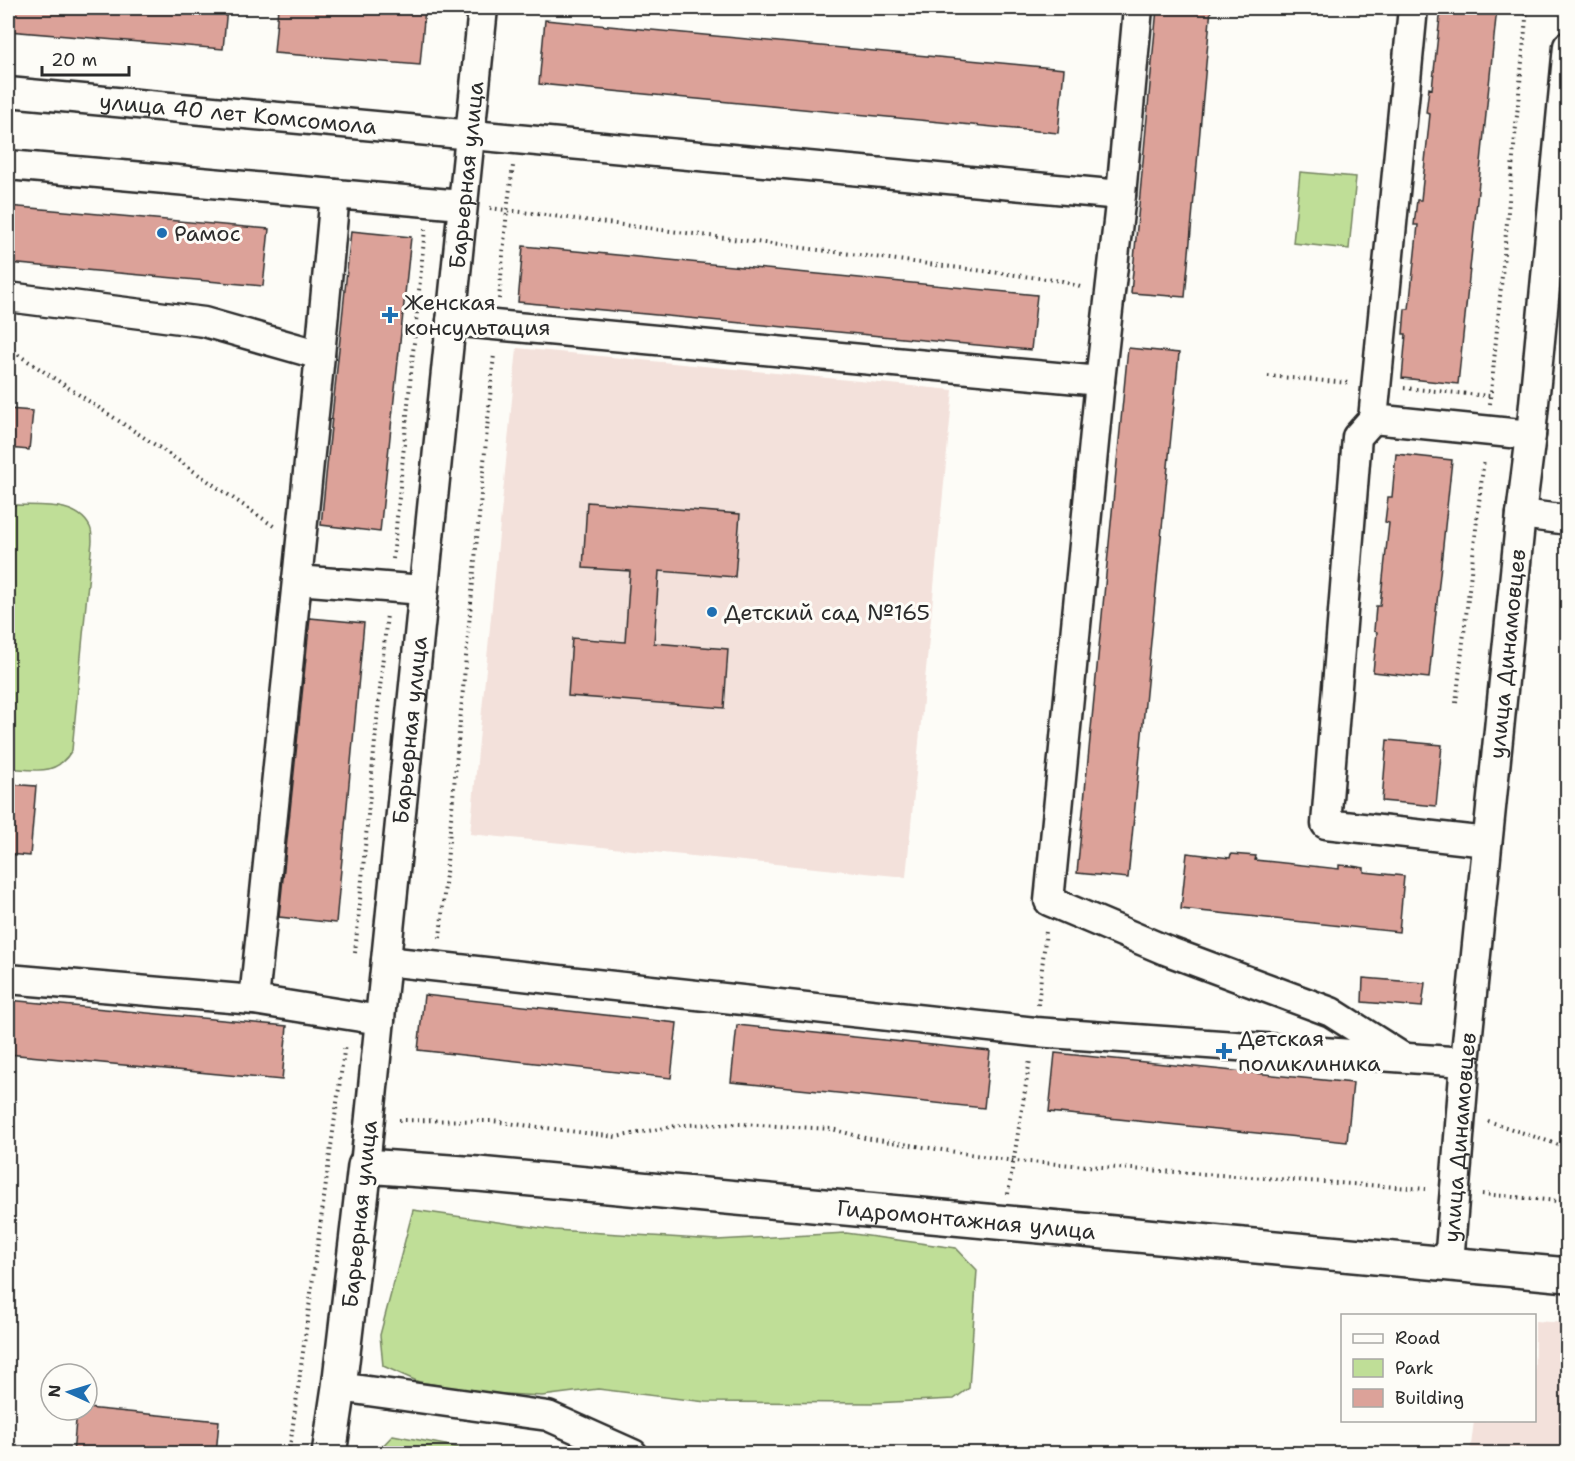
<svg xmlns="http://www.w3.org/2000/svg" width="1575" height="1461" font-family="'Shantell Sans',sans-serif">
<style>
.built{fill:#f3e1db}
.green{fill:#bfde97;stroke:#758461;stroke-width:1.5}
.building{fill:#dca299;stroke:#2b2b2b;stroke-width:1.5}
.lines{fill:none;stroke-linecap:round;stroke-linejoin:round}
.minor-casing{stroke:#2b2b2b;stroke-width:33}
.major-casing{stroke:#2b2b2b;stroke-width:38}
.path{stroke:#2b2b2b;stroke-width:4;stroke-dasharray:1.5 4.5;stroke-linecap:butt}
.minor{stroke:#fdfcf7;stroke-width:28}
.major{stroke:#fdfcf7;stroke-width:33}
.poi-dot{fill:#1f6fb2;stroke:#fdfcf7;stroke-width:2}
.labels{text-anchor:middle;stroke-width:6;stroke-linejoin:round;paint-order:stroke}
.street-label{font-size:22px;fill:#2b2b2b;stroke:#fdfcf7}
.poi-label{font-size:22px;fill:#2b2b2b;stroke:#fdfcf7;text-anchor:start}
</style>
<rect width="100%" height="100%" fill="#fdfcf7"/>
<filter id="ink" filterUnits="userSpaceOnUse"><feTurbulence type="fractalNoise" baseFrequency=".0167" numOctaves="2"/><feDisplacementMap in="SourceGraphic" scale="12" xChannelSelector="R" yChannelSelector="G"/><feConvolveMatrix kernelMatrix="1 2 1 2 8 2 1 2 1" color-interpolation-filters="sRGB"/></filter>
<g filter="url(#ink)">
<path class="built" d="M 517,348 L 953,390 L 906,877 L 470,834 Z
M 1535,1321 L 1567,1323 L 1567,1453 L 1470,1453 L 1474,1421 L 1534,1420 Z"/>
<path class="green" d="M 1300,172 L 1356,177 L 1349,249 L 1293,243 Z
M 16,505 C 40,506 77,501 90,527 C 92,531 92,537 92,541 L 72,750 C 56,777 35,770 8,768 L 8,506 Z
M 413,1210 L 554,1230 L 717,1240 L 846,1233 L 956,1248 L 977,1270 L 969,1388 L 954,1399 L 873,1403 L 706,1402 L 598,1389 L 542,1396 L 486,1393 L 419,1382 L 383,1366 L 380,1335 Z
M 393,1435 L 482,1452 L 487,1453 L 376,1453 Z"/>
<path class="building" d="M 8,8 L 227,8 L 223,49 L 8,31 Z
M 278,8 L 425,8 L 420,65 L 274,53 Z
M 1157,8 L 1211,8 L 1185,297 L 1131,293 Z
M 1441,8 L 1497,8 L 1458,384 L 1402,378 L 1406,334 L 1403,334 L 1405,309 L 1409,309 L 1418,225 L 1414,225 L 1417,200 L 1421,200 L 1430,114 L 1426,113 L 1429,88 L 1432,89 Z
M 545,20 L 1064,69 L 1058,133 L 539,84 Z
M 8,206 L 269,229 L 263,286 L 8,263 Z
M 351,231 L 411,237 L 380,532 L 321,525 Z
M 523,246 L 1037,295 L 1031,350 L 518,302 Z
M 1128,348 L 1179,353 L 1128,878 L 1077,873 Z
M 8,409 L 33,411 L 29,450 L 8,448 Z
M 1396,454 L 1452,460 L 1429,678 L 1373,672 L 1377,632 L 1374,631 L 1376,606 L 1380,606 L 1389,523 L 1385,522 L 1388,497 L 1392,497 Z
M 587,502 L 740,514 L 735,577 L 659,571 L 654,643 L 728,649 L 724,708 L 568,696 L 572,638 L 625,642 L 630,571 L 583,568 Z
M 310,618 L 364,623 L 336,923 L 279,917 Z
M 1387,740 L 1442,745 L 1436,806 L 1382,801 Z
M 8,784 L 36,786 L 30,856 L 8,854 Z
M 1187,853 L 1230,858 L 1231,854 L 1256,856 L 1255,860 L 1339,869 L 1339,865 L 1352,866 L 1364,868 L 1364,872 L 1404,876 L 1399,932 L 1181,909 Z
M 1363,978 L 1425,983 L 1422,1007 L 1362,1002 Z
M 424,995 L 677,1023 L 671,1078 L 418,1050 Z
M 8,1000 L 287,1026 L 282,1080 L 8,1054 Z
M 737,1025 L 990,1051 L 984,1108 L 731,1082 Z
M 1055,1053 L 1353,1083 L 1347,1142 L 1049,1112 Z
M 87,1408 L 219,1421 L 216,1454 L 73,1454 L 77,1410 L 87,1410 Z"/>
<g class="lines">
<g class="minor-casing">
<g id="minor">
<path d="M 1413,8 L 1373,419 L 1531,435"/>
<path id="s1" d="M 8,92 L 1121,195 L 1138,8"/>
<path d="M 8,165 L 335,194"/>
<path d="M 1121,195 L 1100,381 L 1049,901 L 1165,950 L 1331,1012 L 1402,1057"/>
<path d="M 8,297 L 204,322 L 320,355 L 254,1000 L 380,1020"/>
<path d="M 451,321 L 1100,381"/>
<path d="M 320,355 L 335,194 L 462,205"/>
<path d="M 1373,419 L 1357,437 L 1326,824 L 1487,842"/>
<path d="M 1521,514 L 1568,520"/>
<path d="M 297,580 L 423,590"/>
<path d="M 386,961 L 1035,1032 L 1465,1062"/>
<path d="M 8,979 L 254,1000"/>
<path id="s2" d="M 365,1166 L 483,8"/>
<path id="s3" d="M 1449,1263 L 1465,1062 L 1521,514 L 1531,435 L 1568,46"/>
<path d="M 339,1387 L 548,1416 L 633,1454"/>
</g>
</g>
<g class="major-casing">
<g id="major">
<path id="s4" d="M 329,1454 L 339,1387 L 365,1166 L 478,1174 L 1568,1275"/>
</g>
</g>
<path class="path" d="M 490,208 L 1062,281 L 1083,288
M 499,299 L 507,210 L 513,166
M 8,348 L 163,450 L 275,527
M 1268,376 L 1349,383
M 1404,388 L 1490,396
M 1490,404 L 1527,8
M 393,559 L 425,229
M 1456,703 L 1484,459
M 440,938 L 494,354
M 355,953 L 387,614
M 1038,1005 L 1046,931
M 399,1120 L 492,1121 L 616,1137 L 681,1125 L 741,1124 L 832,1129 L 865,1138 L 1014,1161 L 1426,1189
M 1488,1121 L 1565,1147 L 1568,1154
M 1008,1194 L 1030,1060
M 1482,1194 L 1568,1202
M 289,1454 L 345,1044"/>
<use href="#minor" class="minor"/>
<use href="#major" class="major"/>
</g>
</g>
<g class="poi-dot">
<circle cx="162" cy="233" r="6"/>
<path d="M387 306h6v6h6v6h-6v6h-6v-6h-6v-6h6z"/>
<circle cx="712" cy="612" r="6"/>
<path d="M1221 1042h6v6h6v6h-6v6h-6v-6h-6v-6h6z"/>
</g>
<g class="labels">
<g class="street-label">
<text dy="8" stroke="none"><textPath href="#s1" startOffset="231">улица 40 лет Комсомола</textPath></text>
<text dy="8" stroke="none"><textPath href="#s2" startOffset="996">Барьерная улица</textPath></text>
<text dy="8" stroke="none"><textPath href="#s3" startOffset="612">улица Динамовцев</textPath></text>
<text dy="8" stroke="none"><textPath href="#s2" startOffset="438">Барьерная улица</textPath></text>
<text dy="8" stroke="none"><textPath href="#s3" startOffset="126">улица Динамовцев</textPath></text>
<text transform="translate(359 1214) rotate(-84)" y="8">Барьерная улица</text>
<text dy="8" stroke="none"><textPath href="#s4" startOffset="894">Гидромонтажная улица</textPath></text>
</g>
<g class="poi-label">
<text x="174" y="241">Рамос</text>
<text x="404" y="310">Женская<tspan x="404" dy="25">консультация</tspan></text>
<text x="724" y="620">Детский сад №165</text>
<text x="1238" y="1046">Детская<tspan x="1238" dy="25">поликлиника</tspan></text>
</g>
</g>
<rect width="1575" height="1461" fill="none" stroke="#fdfcf7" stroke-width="30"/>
<rect x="15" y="15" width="1545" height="1431" fill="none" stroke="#2b2b2b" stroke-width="2" filter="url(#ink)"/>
<rect x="1341" y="1314" width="195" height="108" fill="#fdfcf7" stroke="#a9a8a5" stroke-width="1.5"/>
<rect x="1353" y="1334" width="30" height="9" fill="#fdfcf7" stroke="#a9a8a5" stroke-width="1.5"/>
<text x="1395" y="1344" font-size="18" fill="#2b2b2b">Road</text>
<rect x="1353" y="1359" width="30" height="18" fill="#bfde97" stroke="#a9a8a5" stroke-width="1.5"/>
<text x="1395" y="1374" font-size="18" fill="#2b2b2b">Park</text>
<rect x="1353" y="1389" width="30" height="18" fill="#dca299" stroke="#a9a8a5" stroke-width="1.5"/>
<text x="1395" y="1404" font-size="18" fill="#2b2b2b">Building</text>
<g transform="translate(69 1392) rotate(274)"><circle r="28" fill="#fdfcf7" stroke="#a9a8a5" stroke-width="1.5"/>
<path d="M0-4.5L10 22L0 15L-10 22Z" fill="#1f6fb2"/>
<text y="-9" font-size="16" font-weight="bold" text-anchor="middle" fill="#2b2b2b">N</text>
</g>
<path d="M42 66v9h87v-9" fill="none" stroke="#2b2b2b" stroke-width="3"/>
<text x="51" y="66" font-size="18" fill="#2b2b2b" stroke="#fdfcf7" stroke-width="4.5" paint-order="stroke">20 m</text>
</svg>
